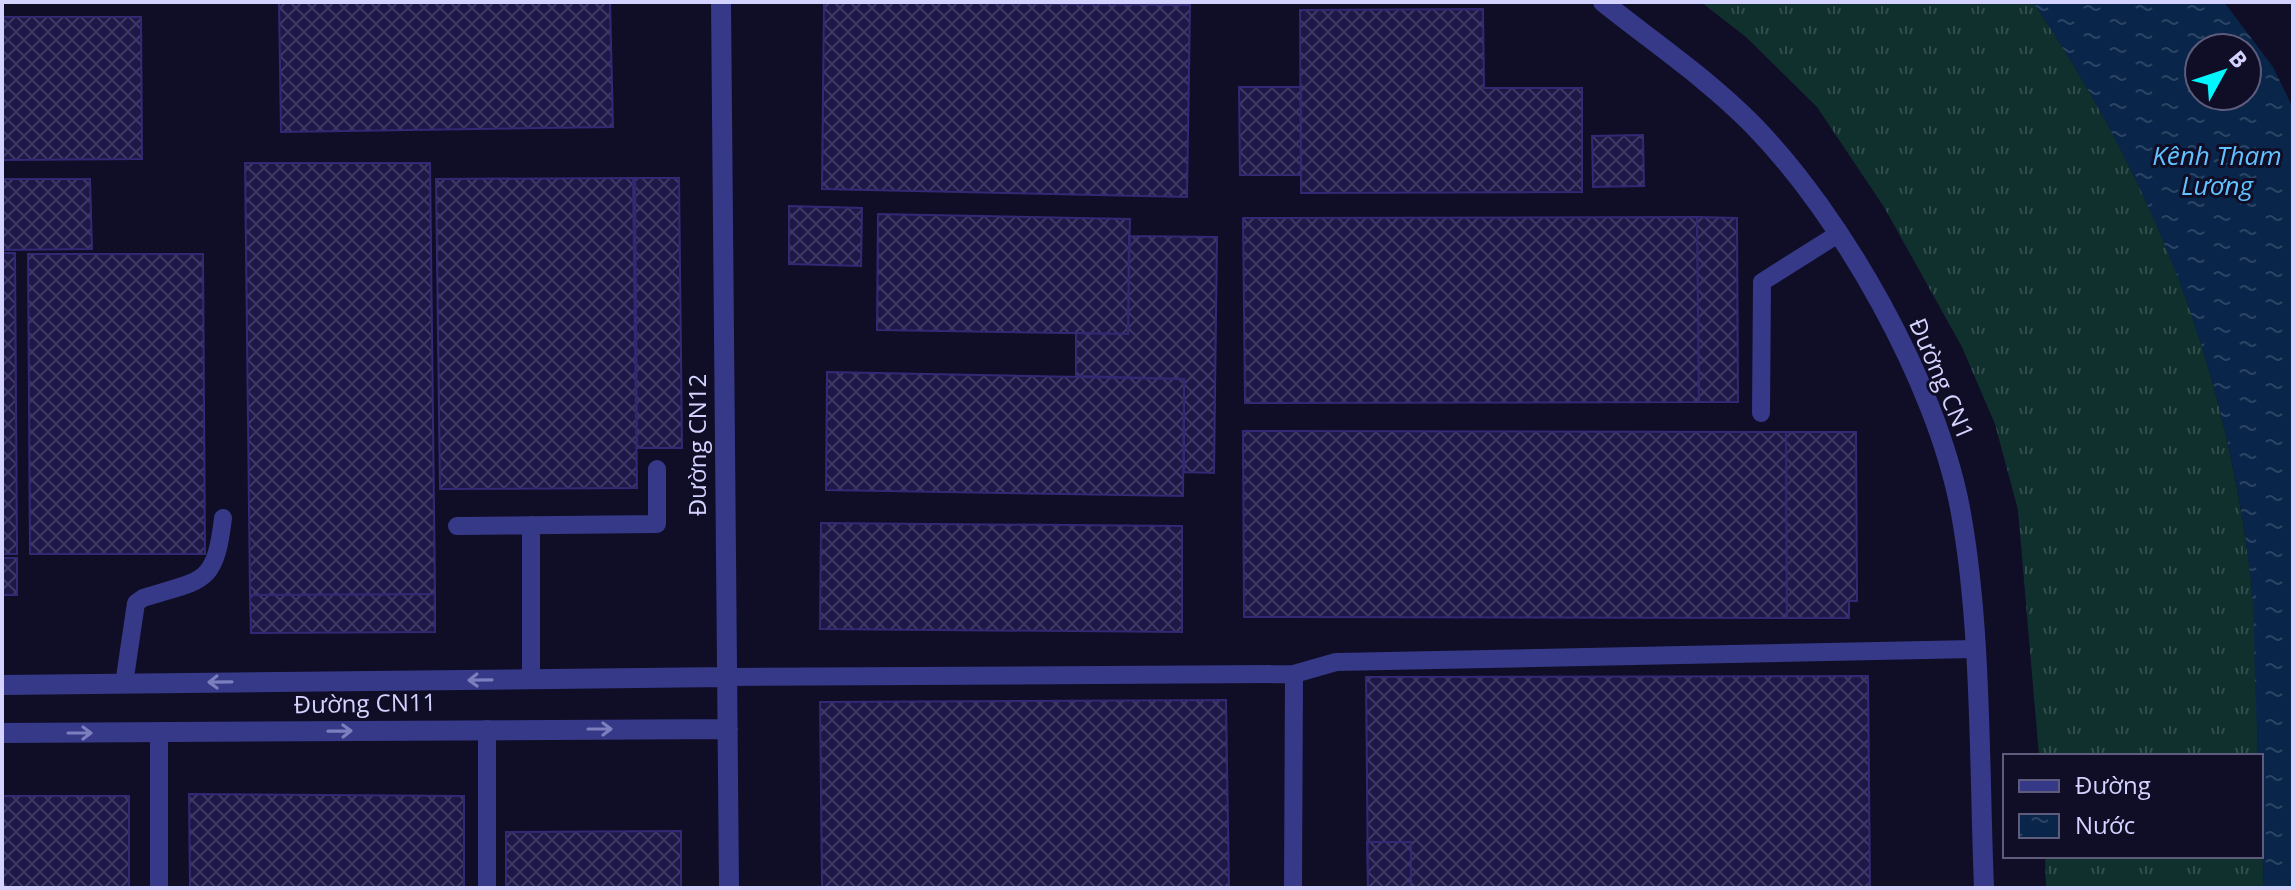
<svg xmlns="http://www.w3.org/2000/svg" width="2295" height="890" font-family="'Open Sans',sans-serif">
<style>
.grass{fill:url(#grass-tufts)}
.water{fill:url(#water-ripples);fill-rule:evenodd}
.building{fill:url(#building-cross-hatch);stroke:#322975;stroke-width:2}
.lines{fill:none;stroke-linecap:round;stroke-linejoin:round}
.service{stroke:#353988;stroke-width:18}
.minor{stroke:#353988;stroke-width:20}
.tertiary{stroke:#353988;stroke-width:20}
.oneway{stroke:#7d7ebe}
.labels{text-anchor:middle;stroke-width:6;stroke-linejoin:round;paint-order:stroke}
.street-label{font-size:24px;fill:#d4d2ff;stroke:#100d26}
.water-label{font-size:26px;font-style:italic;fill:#60c2ff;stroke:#100d26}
</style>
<defs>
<pattern id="grass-tufts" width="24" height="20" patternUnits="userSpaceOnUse" patternTransform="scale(2)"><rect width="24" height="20" fill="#10302d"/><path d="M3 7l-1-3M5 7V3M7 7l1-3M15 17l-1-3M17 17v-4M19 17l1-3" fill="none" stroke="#324d4c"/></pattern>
<pattern id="water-ripples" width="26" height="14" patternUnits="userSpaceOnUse" patternTransform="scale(2)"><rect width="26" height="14" fill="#092549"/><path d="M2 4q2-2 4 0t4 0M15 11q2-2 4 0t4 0" fill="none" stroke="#2c4464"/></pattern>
<pattern id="building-cross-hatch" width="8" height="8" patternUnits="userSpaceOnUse" patternTransform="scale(2)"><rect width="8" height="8" fill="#1e1848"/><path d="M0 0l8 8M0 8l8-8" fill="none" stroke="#3e3963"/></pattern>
</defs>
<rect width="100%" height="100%" fill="#100d26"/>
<path class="grass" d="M 1701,2 L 2033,2 C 2155,183 2225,363 2251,580 C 2258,638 2256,698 2258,756 L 2039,756 L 2018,510 L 1995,424 L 1962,347 L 1884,207 L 1817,107 L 1746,37 Z
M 2261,822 L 2264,888 L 2046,888 L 2045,856 L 2261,856 Z"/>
<path class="water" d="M 2033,2 L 2224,2 L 2273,67 L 2293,108 L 2293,888 L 2264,888 C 2261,817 2258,753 2255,684 C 2254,650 2255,615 2251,581 C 2227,367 2153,180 2033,2 ZM 2199,48 L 2247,48 L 2247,96 L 2199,96 Z"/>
<path class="building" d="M 279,2 L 610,2 L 613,127 L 281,132 Z
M 824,2 L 1190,5 L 1187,197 L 822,189 Z
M 1483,9 L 1484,88 L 1582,88 L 1582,192 L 1301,193 L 1300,10 Z
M 2,17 L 141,17 L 142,159 L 2,160 Z
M 1239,87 L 1301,87 L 1301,175 L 1240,175 Z
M 1643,135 L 1644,186 L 1593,187 L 1592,136 Z
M 245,163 L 430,163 L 435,594 L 250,595 Z
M 633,178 L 637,488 L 440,489 L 436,179 Z
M 635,178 L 679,178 L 682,448 L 637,448 Z
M 2,179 L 90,179 L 92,249 L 2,250 Z
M 789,206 L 862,208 L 861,266 L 789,264 Z
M 878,214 L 1130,219 L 1128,334 L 877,330 Z
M 1697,217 L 1699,402 L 1245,403 L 1243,218 Z
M 1697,217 L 1737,218 L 1738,402 L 1699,402 Z
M 1129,236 L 1217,237 L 1214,473 L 1184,472 L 1184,379 L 1076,376 L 1076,333 L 1128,334 Z
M 2,253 L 15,253 L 17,554 L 2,554 Z
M 28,254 L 203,254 L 205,554 L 30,554 Z
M 827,372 L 1184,379 L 1183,496 L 826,490 Z
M 1243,431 L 1786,432 L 1787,618 L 1244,617 Z
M 1786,432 L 1856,432 L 1857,601 L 1849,601 L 1849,618 L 1787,618 Z
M 821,523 L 1182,526 L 1182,632 L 820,629 Z
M 2,558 L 17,558 L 17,595 L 2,595 Z
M 435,594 L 435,632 L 251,633 L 250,595 Z
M 1868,676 L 1870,888 L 1368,888 L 1366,677 Z
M 1226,700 L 1229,888 L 822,888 L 820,702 Z
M 189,794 L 464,796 L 464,888 L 190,888 Z
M 2,796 L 129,796 L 129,888 L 2,888 Z
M 681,831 L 681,888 L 506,888 L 506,832 Z
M 1367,842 L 1411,842 L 1411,888 L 1368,888 Z"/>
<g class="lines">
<path class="service" d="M 1761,413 L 1762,282 L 1838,234
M 457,526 L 657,524 L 657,469
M 1294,674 L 1336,662 L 1974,649
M 726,677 L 1294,674 L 1293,888
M 531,679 L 531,525
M 124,684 L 136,603 L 143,598 C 203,579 215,586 223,518
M 159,733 L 159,888
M 487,888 L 487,729"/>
<path class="minor" d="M 721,2 L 729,888
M 2,685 L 726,677
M 2,733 L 728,729"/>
<path class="tertiary" d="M 1603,2 C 1653,42 1708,79 1753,125 C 1842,216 1936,382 1960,508 C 1982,626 1979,767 1984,888"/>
</g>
<defs><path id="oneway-shaft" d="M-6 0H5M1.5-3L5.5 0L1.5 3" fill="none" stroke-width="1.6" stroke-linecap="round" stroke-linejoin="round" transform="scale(2)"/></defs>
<g class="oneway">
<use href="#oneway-shaft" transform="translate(480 680) rotate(179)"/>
<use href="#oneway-shaft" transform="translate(220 682) rotate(179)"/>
<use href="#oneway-shaft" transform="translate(600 729)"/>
<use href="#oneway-shaft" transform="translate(340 731) rotate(-1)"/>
<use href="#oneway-shaft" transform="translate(80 733)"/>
</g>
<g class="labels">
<g class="street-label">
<text transform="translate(1941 379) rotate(67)" y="8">Đường CN1</text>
<text transform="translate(698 445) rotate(-90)" y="8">Đường CN12</text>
<text transform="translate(365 704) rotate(-1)" y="8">Đường CN11</text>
</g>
<g class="water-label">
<text x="2217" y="165">Kênh Tham<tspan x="2217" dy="30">Lương</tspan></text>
</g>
</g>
<rect width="2295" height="890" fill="none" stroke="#d4d2ff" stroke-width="8"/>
<rect x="2003" y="754" width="260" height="104" fill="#100d26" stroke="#5e5c7d" stroke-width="2"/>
<rect x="2019" y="780" width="40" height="12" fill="#353988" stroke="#5e5c7d" stroke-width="2"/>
<text x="2075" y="794" font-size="24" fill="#d4d2ff">Đường</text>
<rect x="2019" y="814" width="40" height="24" fill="url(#water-ripples)" stroke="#5e5c7d" stroke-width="2"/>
<text x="2075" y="834" font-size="24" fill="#d4d2ff">Nước</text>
<g transform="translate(2223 72) rotate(50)"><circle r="38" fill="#100d26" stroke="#5e5c7d" stroke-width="2"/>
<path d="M0-6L14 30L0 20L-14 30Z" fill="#00f7fd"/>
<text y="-12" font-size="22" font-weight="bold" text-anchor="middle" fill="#d4d2ff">B</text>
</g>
</svg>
